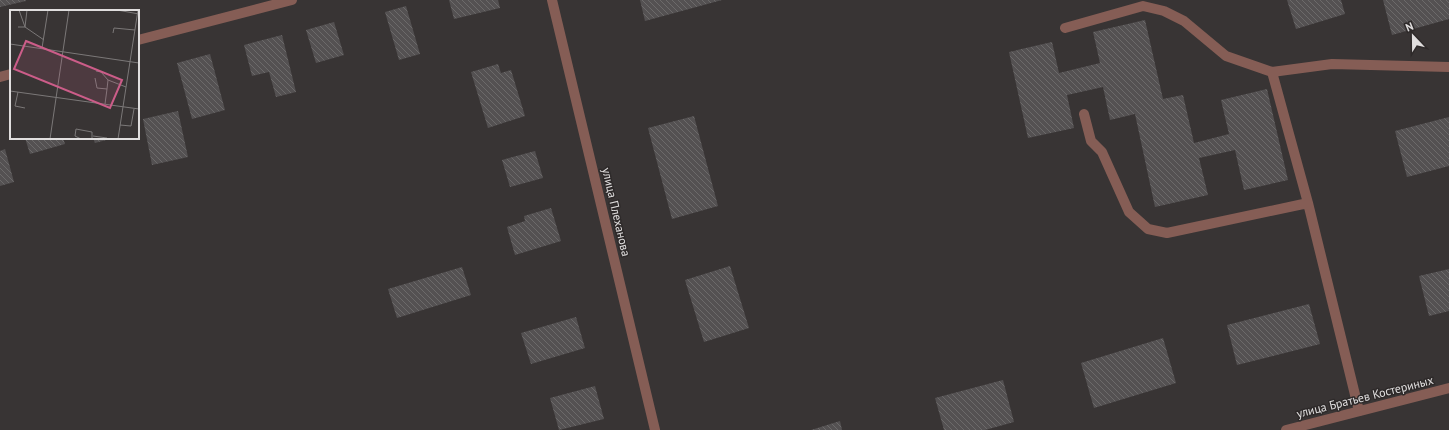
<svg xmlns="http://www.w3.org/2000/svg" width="1449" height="430" font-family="'PT Sans',sans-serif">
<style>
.building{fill:url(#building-back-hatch)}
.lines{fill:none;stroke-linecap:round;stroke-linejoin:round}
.service{stroke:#855d55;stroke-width:10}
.minor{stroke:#855d55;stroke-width:10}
.labels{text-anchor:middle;stroke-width:3;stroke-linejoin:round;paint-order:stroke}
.street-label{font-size:12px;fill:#e0dede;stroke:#2e2a2a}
.inset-road{fill:none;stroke:#7b7878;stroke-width:1}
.view{fill:#cc5d89;fill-opacity:0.15;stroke:#cc5d89;stroke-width:2}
.inset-edge{fill:none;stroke:#e0dede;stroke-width:2}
</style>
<defs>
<pattern id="building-back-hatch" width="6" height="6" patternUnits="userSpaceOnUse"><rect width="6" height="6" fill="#545152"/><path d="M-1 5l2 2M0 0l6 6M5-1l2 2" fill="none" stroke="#6c6a6a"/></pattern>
</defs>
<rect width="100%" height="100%" fill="#383434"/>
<path class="building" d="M 0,0 L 26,0 L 26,1 L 0,7 Z
M 449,0 L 498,0 L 500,8 L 454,19 Z
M 640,0 L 722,0 L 645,21 Z
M 1287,0 L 1341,0 L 1345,14 L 1296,29 Z
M 1383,0 L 1449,0 L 1449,19 L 1392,35 Z
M 406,6 L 420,54 L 399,60 L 385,12 Z
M 1145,20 L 1163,99 L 1183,95 L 1194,143 L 1229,134 L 1221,100 L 1267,89 L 1288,180 L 1244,190 L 1235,150 L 1199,158 L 1208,195 L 1155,207 L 1135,114 L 1110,120 L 1103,87 L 1067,95 L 1074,128 L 1028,138 L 1009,52 L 1052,42 L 1059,73 L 1100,63 L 1093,32 Z
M 334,22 L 344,55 L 316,63 L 306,30 Z
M 282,35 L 296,92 L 276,97 L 269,72 L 252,76 L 244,45 Z
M 210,54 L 225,110 L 192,119 L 177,63 Z
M 498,64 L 501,73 L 511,70 L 525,116 L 488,128 L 471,72 Z
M 178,111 L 188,157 L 152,165 L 143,119 Z
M 694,116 L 718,206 L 672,219 L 648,128 Z
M 1449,117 L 1449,166 L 1407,177 L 1395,131 Z
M 25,138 L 63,138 L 65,144 L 30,154 Z
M 93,138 L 110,138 L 110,139 L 95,143 Z
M 5,149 L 14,182 L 0,186 L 0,151 Z
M 535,151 L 543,178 L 510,187 L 502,160 Z
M 551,208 L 561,241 L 515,255 L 507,227 L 525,221 L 524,216 Z
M 730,266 L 749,328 L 704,342 L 685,280 Z
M 462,267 L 471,295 L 397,318 L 388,289 Z
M 1449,269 L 1449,311 L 1429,316 L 1419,276 Z
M 1309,304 L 1320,344 L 1237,365 L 1227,325 Z
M 576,317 L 585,348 L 531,364 L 521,333 Z
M 1163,338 L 1176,383 L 1094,408 L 1081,363 Z
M 1003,380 L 1014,422 L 985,430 L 944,430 L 935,398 Z
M 595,386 L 604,419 L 559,430 L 550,398 Z
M 840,421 L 842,430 L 811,430 Z"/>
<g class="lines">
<path class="service" d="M 1065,28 L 1143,6 L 1164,11 L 1184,21 L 1226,56 L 1272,72
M 1084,114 L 1091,141 L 1102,152 L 1129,212 L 1148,229 L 1167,233 L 1308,203 L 1272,72 L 1332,64 L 1449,67
M 1308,203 L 1359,411"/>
<path class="minor" d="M 552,0 L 655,430
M 138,40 L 292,0
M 0,77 L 11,74
M 1286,430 L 1449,388"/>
</g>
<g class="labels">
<g class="street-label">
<text transform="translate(616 212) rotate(77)" y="4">улица Плеханова</text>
<text transform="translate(1365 397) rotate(-14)" y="4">улица Братьев Костериных</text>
</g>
</g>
<g transform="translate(10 10)">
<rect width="129" height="129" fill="#383434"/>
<path class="inset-road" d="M 17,0 L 15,17 L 34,30M 107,0 L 129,4M 0,12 L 0,32M 8,17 L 15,17 L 9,0M 103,23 L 104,18 L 125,20M 0,34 L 129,53M 32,38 L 38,0M 86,61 L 91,62 L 98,70M 85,68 L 87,78 L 97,79 L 98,70 L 116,77M 0,81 L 129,99M 8,82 L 5,96 L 15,98M 95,94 L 97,79M 110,115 L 121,116 L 124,99M 83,126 L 97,128M 40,129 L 59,0M 71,129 L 65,126 L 66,119 L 82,122 L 82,129M 108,129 L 128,0"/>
<path class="view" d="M 16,31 L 112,70 L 100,98 L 4,59 Z"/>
<rect width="129" height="129" class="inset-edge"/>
</g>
<g transform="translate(1413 36) rotate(338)" stroke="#2e2a2a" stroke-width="3" paint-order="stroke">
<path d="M0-3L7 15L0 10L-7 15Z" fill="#e0dede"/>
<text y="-6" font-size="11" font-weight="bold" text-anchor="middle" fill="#e0dede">N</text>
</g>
</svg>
